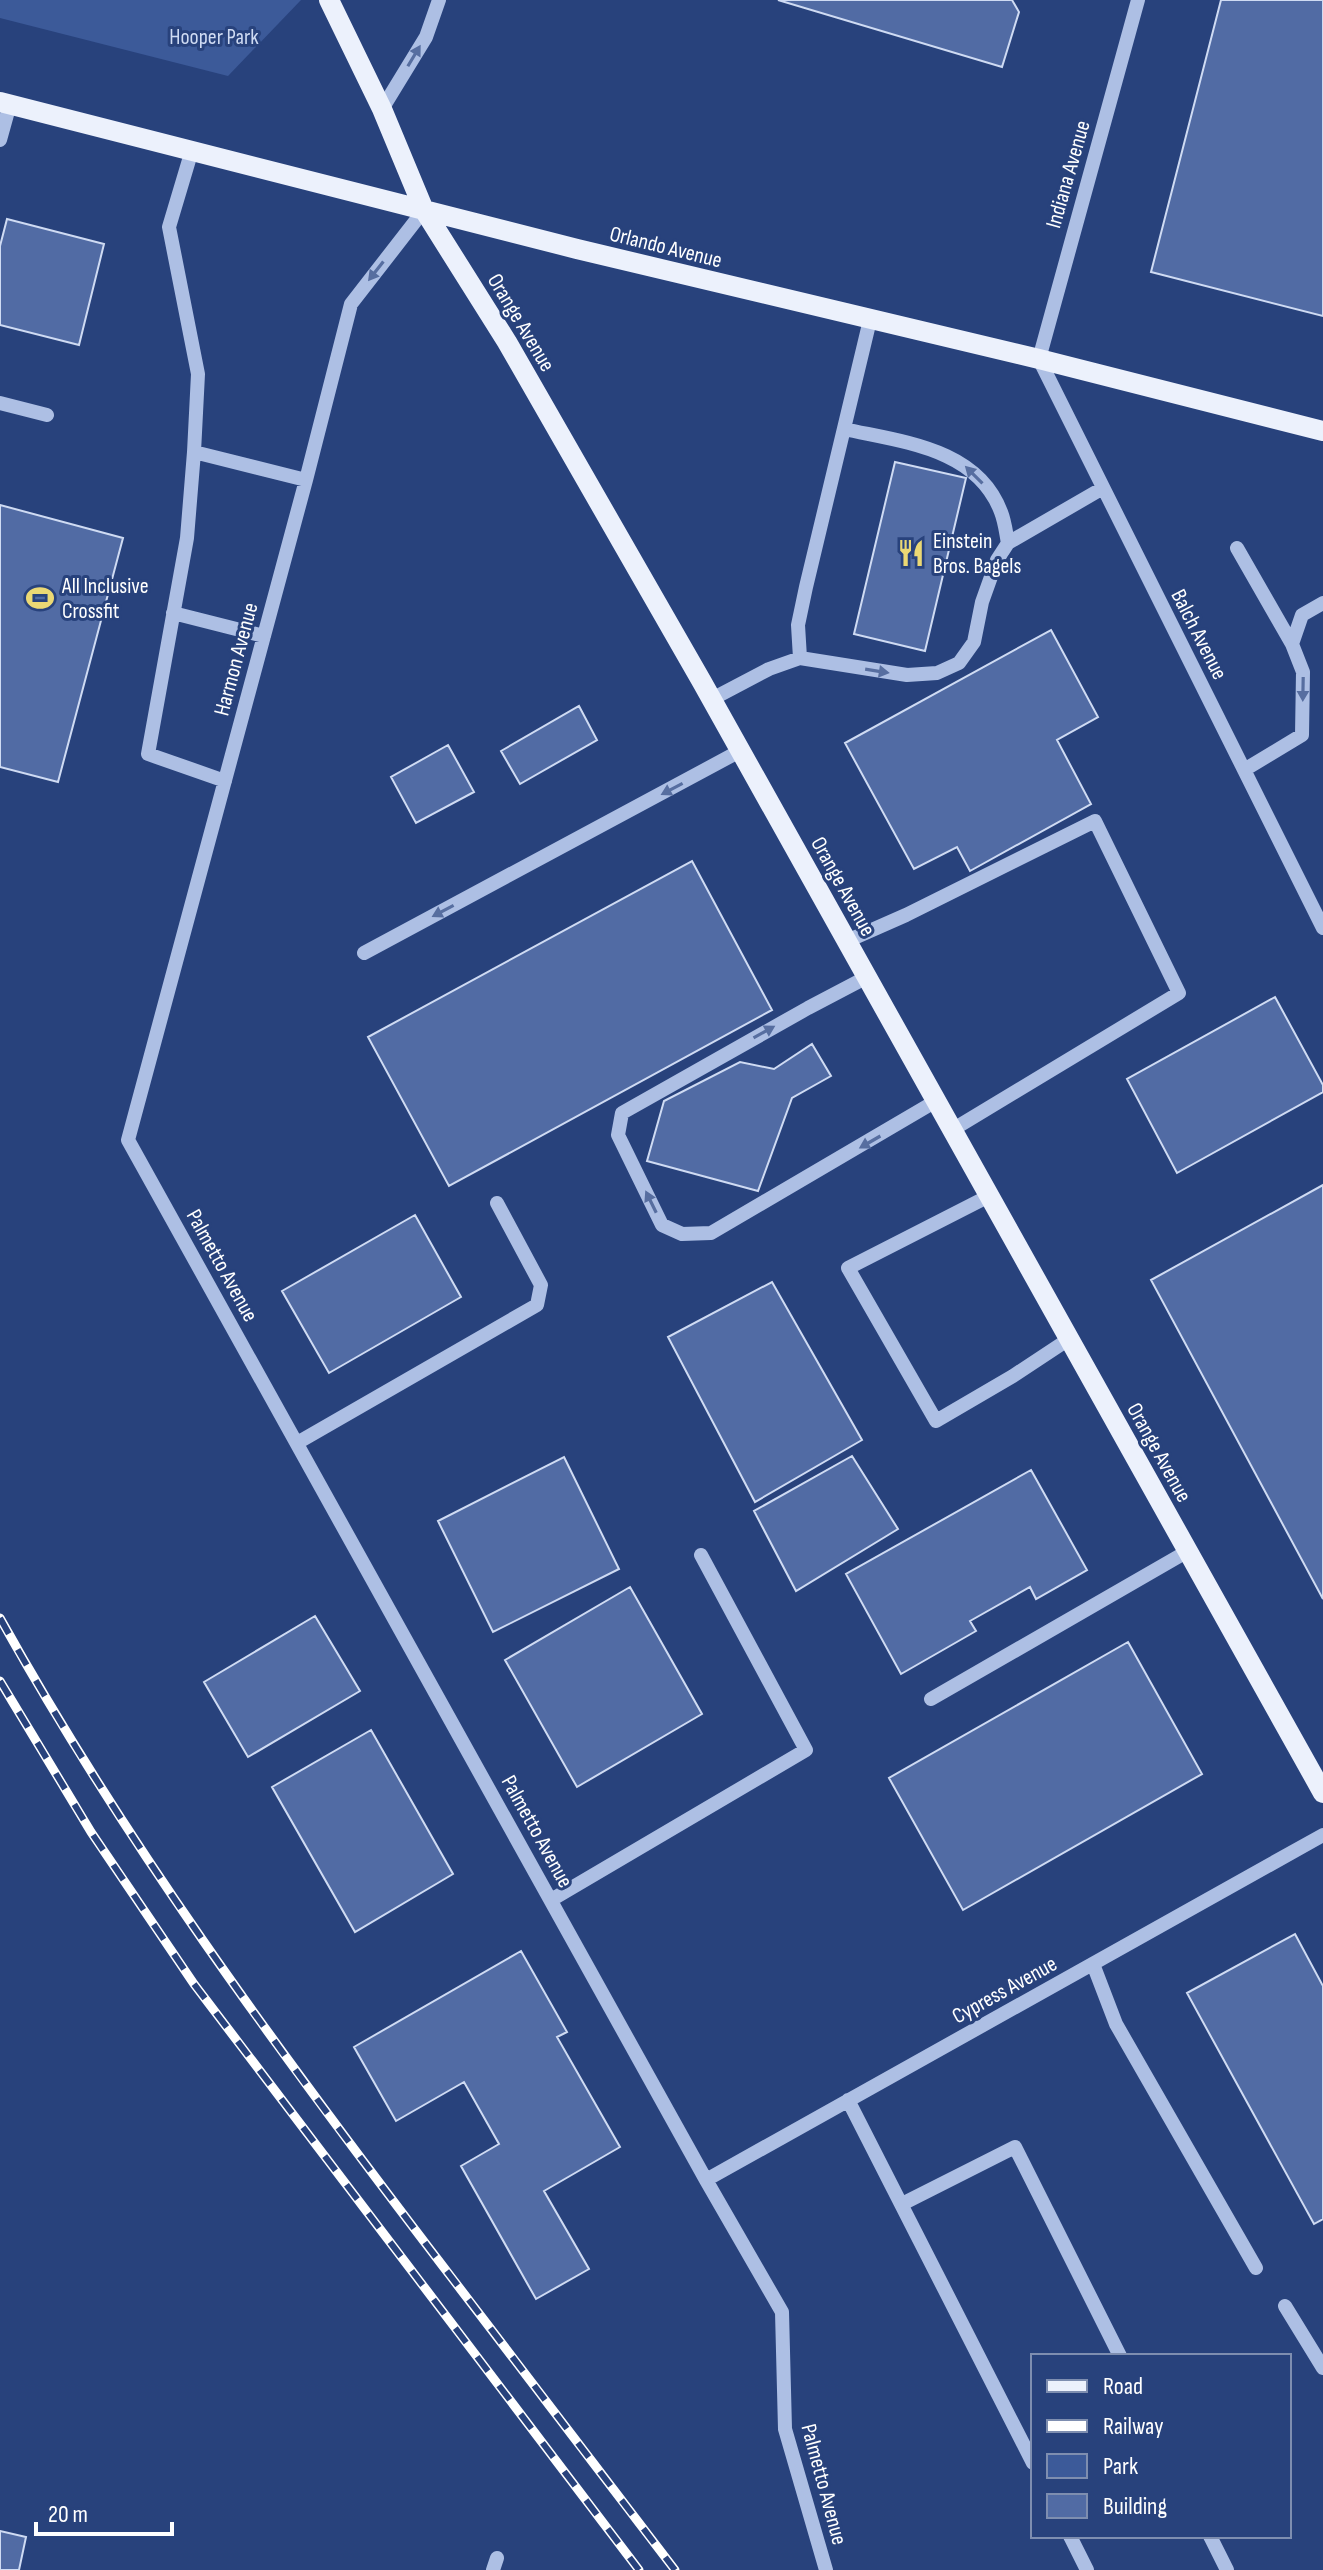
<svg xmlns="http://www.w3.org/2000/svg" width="1323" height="2570" font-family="'Sofia Sans Condensed',sans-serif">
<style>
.green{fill:#3c5a99}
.building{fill:#516ba4;stroke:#cfdbf3;stroke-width:2}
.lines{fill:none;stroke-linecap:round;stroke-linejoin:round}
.minor{stroke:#adbfe4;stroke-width:14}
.major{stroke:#ecf1fc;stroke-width:20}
.rail-casing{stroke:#fff;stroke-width:9}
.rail{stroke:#28427c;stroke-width:6;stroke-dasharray:18;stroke-linecap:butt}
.oneway{fill:#576ea0}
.labels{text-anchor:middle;stroke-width:6;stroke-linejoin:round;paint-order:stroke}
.park-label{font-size:22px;fill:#cfdbf3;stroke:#28427c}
.street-label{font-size:22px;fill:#fff;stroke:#28427c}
.poi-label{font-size:22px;fill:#fff;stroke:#28427c;text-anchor:start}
</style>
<rect width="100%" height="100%" fill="#28427c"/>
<path class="green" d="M 0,0 L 301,0 L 228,76 L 0,18 Z"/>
<path class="building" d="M 778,0 L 1012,0 L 1019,12 L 1002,67 Z
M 1221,0 L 1323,0 L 1323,316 L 1151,272 Z
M 7,219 L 104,244 L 79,345 L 0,325 L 0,246 Z
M 895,462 L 966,478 L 925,651 L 854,634 Z
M 0,505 L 123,538 L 58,782 L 0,767 Z
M 1051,630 L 1098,717 L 1057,740 L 1091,804 L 970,871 L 957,847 L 914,869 L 845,743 Z
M 579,706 L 597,740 L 520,784 L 501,751 Z
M 448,745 L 474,792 L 416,823 L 391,777 Z
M 692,861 L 772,1010 L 449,1186 L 368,1037 Z
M 1275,997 L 1323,1085 L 1323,1092 L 1177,1173 L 1127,1079 Z
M 812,1044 L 831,1076 L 792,1098 L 758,1191 L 647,1161 L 664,1101 L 740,1062 L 774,1069 Z
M 1323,1185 L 1323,1599 L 1151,1280 Z
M 415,1215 L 461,1297 L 329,1373 L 282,1291 Z
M 772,1282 L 862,1440 L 755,1502 L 668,1337 Z
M 852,1456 L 898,1529 L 796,1591 L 754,1511 Z
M 564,1457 L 619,1569 L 493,1632 L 438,1521 Z
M 1031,1470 L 1087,1570 L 1036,1599 L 1030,1587 L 970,1621 L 976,1631 L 901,1674 L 846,1574 Z
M 630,1587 L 702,1714 L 577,1787 L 505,1660 Z
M 315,1616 L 360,1691 L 248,1757 L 204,1682 Z
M 1128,1642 L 1202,1774 L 963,1910 L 889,1778 Z
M 371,1730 L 453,1874 L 355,1932 L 272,1787 Z
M 1295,1934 L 1323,1986 L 1323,2219 L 1314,2224 L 1187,1993 Z
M 521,1951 L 567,2032 L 557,2037 L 620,2147 L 544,2191 L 589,2269 L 536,2299 L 461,2166 L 499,2144 L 464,2082 L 396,2121 L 354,2047 Z
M 0,2531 L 26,2537 L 19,2570 L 0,2570 Z"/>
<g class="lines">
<path class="minor" d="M 1138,0 L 1039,359 L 1323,928
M 382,109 L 426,37 L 439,0
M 0,140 L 10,104
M 192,150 L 169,227 L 198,374 L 194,452 L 187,538 L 148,754 L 225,781
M 424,210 L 351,304 L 306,480 L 128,1140 L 706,2180 L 782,2312 L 785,2429 L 826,2570
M 0,403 L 47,415
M 844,429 C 902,442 977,448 1001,512 C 1005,522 1006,533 1008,543
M 194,452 L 306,480
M 1237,548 L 1292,644
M 173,613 L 264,636
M 800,658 L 798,625 L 806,587 L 870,320
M 712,699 L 769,669 L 800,658 L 907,675 L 937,673 L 959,663 L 974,642 L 982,602 L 997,560 L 1008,543 L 1103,488
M 1244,770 L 1302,735 L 1303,672 L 1292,644 L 1302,615 L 1323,603
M 847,941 L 906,915 L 1095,821 L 1179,993 L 952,1130
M 364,953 L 740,751
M 867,977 L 808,1008 L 622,1113 L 618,1135 L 662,1225 L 682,1234 L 711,1233 L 936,1101
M 989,1196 L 848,1268 L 936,1421 L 1013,1376 L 1069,1339
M 297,1443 L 537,1305 L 541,1285 L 497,1203
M 931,1699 L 1188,1551
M 551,1900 L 806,1750 L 701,1555
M 1093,1964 L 1116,2024 L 1256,2268
M 848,2100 L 1033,2463
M 706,2180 L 1323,1835
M 902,2204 L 1015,2147 L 1120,2356
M 1285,2306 L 1323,2368
M 1070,2536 L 1087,2570
M 1210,2536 L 1227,2570
M 493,2570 L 497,2558"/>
<path class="major" d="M 329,0 L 382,109 L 424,210 L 507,342 L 702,682 L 1323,1793
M 0,102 L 577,249 L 1039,359 L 1323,431"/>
<g class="rail-casing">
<path id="rail" d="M 0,1618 C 124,1841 275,2046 429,2248 C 511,2355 593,2463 675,2570
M 0,1681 L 91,1832 L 194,1984 L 639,2570"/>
</g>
<use href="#rail" class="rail"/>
</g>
<defs><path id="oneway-solid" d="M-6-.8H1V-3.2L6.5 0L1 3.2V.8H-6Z" transform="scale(2)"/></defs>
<g class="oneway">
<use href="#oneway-solid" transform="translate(414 56) rotate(-59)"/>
<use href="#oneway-solid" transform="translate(376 271) rotate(128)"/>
<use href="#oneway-solid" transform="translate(974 475) rotate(-135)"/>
<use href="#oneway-solid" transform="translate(877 671) rotate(9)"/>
<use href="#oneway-solid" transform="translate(1303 689) rotate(91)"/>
<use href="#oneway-solid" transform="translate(672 789) rotate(152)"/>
<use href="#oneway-solid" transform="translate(443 911) rotate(152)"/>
<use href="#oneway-solid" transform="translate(764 1032) rotate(-29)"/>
<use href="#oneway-solid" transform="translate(870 1142) rotate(150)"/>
<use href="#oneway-solid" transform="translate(651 1202) rotate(-116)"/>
</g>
<defs>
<g id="restaurant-bare" transform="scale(2.16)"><path d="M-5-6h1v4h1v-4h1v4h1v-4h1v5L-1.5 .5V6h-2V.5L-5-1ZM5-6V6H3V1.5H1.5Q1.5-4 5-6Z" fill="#ebd874" stroke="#28427c" stroke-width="2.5" paint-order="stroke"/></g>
<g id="stadium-bare" transform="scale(2.16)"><path d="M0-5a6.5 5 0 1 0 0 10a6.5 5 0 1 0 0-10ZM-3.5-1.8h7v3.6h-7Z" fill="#ebd874" stroke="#28427c" stroke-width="2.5" paint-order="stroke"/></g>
</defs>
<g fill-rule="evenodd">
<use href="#restaurant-bare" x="911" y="553"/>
<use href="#stadium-bare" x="40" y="598"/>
</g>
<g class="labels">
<g class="park-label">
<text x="214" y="44">Hooper Park</text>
</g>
<g class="street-label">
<text transform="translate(1067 174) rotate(-74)" y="8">Indiana Avenue</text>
<text transform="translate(666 246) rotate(14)" y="8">Orlando Avenue</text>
<text transform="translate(522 322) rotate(59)" y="8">Orange Avenue</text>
<text transform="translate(1200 634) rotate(63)" y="8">Balch Avenue</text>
<text transform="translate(235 659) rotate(-75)" y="8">Harmon Avenue</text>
<text transform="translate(844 886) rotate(61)" y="8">Orange Avenue</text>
<text transform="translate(223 1265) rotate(61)" y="8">Palmetto Avenue</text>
<text transform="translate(1160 1452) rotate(61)" y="8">Orange Avenue</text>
<text transform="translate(538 1831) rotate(61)" y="8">Palmetto Avenue</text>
<text transform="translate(1004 1989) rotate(-29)" y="8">Cypress Avenue</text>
<text transform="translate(825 2484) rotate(75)" y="8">Palmetto Avenue</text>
</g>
<g class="poi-label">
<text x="933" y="548">Einstein<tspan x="933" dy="25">Bros. Bagels</tspan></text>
<text x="62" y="593">All Inclusive<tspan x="62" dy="25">Crossfit</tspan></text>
</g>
</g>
<rect x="1031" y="2354" width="260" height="184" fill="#28427c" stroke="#7e8eb0" stroke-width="2"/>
<rect x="1047" y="2380" width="40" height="12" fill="#ecf1fc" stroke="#7e8eb0" stroke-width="2"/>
<text x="1103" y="2394" font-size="24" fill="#ffffff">Road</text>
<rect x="1047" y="2420" width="40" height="12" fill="#ffffff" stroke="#7e8eb0" stroke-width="2"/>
<text x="1103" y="2434" font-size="24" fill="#ffffff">Railway</text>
<rect x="1047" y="2454" width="40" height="24" fill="#3c5a99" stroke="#7e8eb0" stroke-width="2"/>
<text x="1103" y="2474" font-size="24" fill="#ffffff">Park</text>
<rect x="1047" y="2494" width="40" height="24" fill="#516ba4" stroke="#7e8eb0" stroke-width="2"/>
<text x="1103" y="2514" font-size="24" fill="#ffffff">Building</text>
<path d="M36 2522v12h136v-12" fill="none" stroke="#ffffff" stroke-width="4"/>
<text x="48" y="2522" font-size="24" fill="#ffffff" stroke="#28427c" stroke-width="6" paint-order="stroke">20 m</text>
</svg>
